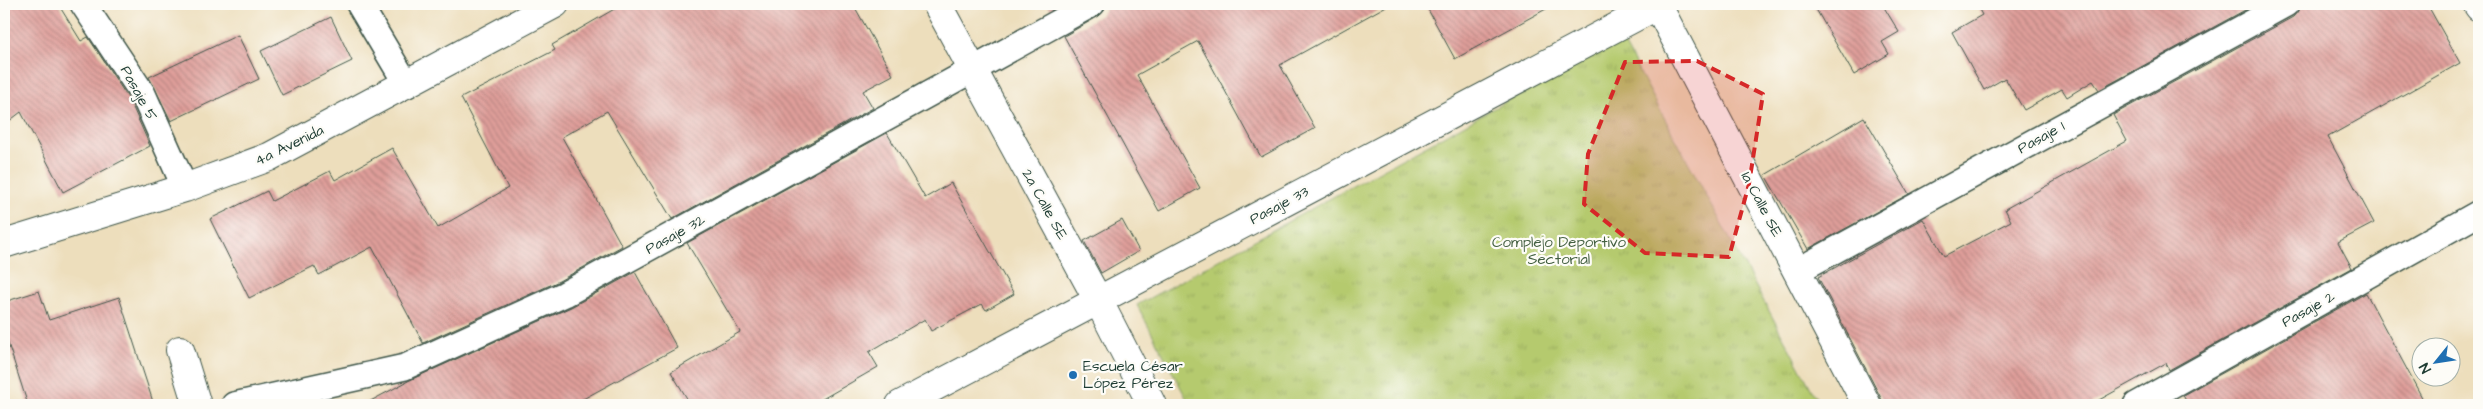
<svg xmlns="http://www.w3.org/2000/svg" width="2483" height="409" font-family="'Architects Daughter',sans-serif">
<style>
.park{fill:url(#park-tufts);stroke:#6a8451}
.building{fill:url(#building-back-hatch)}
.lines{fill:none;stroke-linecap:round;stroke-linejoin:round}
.service-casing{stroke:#3e5548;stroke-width:28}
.minor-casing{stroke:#3e5548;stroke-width:30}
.tertiary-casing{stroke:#3e5548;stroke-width:30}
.service{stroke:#fff;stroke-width:25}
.minor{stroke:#fff;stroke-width:28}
.tertiary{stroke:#fff;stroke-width:28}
.marked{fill:#d62828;fill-opacity:0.2;stroke:#d62828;stroke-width:4;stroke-dasharray:10 6;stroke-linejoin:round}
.poi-dot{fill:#1f6fb2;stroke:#fdfcf7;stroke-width:2}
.labels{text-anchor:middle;stroke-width:4.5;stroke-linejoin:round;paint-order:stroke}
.street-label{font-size:15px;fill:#1f3d34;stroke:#fdfcf7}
.park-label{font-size:15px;fill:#446042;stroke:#fdfcf7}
.poi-label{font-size:15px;fill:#1f3d34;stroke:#fdfcf7;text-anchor:start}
</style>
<defs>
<pattern id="park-tufts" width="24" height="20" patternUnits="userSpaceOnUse" patternTransform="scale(1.25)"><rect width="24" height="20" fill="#b5ca6e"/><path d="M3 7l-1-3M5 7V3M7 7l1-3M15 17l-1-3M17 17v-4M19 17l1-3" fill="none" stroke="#9bae60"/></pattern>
<pattern id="building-back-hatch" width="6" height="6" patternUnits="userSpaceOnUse" patternTransform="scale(1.25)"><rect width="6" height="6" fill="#df9e9a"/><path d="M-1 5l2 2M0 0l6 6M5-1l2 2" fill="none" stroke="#b4827e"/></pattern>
</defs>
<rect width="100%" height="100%" fill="#fdfcf7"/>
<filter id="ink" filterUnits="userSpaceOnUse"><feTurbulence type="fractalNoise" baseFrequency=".02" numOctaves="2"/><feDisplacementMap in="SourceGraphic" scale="10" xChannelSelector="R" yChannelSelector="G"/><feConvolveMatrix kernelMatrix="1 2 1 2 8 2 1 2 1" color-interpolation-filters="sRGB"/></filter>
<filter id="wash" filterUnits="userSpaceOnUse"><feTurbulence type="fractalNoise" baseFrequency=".0096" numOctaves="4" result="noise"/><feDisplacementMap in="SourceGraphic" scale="20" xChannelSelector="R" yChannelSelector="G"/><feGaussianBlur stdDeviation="1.12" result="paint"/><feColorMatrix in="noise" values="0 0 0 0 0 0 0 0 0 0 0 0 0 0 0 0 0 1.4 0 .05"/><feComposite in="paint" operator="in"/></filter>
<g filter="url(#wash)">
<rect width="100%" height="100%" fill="#eddebc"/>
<path class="park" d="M 1621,38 L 1820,405 L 1190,405 L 1137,305 Z"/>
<g id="blocks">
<path class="building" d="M 4,4 L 58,4 L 81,41 L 88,37 L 130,101 L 150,146 L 63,192 L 21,112 L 4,125 Z
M 623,4 L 853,4 L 893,75 L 863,91 L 873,108 L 672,219 L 607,111 L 562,137 L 622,246 L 559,281 L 423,343 L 372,247 L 319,275 L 314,266 L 249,298 L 210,219 L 267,191 L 272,201 L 330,171 L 335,180 L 392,148 L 438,228 L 508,188 L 461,98 L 555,50 L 552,45 Z
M 1047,4 L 1063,4 L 1051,10 Z
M 1106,4 L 1390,4 L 1280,65 L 1315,128 L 1261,157 L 1198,41 L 1137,75 L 1200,188 L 1159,211 L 1064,36 L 1099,16 L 1104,11 Z
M 1425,4 L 1555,4 L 1455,59 Z
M 1813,4 L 1882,4 L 1899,32 L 1882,42 L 1889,54 L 1854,75 Z
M 1976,4 L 2256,4 L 2099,90 L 2093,81 L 2067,97 L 2062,89 L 2024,110 L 2005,78 L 1984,90 L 1952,32 L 1982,15 Z
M 2300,4 L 2427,4 L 2460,63 L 2328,137 L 2374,223 L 2338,242 L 2352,268 L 2169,370 L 2166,363 L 2090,405 L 1883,405 L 1881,398 L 1818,277 L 1923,219 L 1944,256 L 2011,221 L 2005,209 L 2127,141 L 2113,115 L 2293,17 L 2298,11 Z
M 331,17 L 352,61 L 282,95 L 261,51 Z
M 238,35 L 259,79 L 171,121 L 149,77 Z
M 1864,117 L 1909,194 L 1808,249 L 1765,175 Z
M 887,133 L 925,198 L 951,183 L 1014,294 L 986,310 L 982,304 L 931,331 L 925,319 L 869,352 L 878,367 L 812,405 L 691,405 L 671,372 L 740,332 L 687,243 Z
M 1122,220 L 1139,251 L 1101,273 L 1084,241 Z
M 635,272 L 677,348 L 572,405 L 363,405 L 410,380 L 571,307 Z
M 39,291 L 49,320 L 119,297 L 154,405 L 28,405 L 4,331 L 4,302 Z
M 2366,293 L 2426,405 L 2188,405 L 2183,395 Z"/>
</g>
</g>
<g filter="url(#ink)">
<use href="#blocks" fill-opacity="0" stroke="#3e5548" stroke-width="1"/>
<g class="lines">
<g class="service-casing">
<path id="service" d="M 83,4 L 143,94 L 185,188
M 359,4 L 407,85
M 1797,271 L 2286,4
M 234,405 L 405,367 L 565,294 L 1092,4
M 2136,405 L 2479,213"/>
</g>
<g class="minor-casing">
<path id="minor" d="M 1657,4 L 1867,405
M 2477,4 L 2479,7
M 4,244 L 185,188 L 269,157 L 555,4
M 180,350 L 197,405
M 900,405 L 1660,4"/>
</g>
<g class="tertiary-casing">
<path id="tertiary" d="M 937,4 L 1098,300 L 1152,405"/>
</g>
<use href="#service" class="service"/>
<use href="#minor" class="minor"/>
<use href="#tertiary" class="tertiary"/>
</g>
</g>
<path class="marked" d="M 1697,61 L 1763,94 L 1749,184 L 1729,257 L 1645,253 L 1584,204 L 1588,154 L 1625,62 Z"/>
<circle class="poi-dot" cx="1073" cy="375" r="5"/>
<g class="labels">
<g class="street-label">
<text transform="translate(139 93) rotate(61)" y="5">Pasaje 5</text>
<text transform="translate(2041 137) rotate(-29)" y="5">Pasaje 1</text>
<text transform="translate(289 145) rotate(-26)" y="5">4a Avenida</text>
<text transform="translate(1045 204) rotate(61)" y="5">2a Calle SE</text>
<text transform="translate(1762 204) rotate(62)" y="5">1a Calle SE</text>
<text transform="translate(1279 205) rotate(-28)" y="5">Pasaje 33</text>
<text transform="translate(675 234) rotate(-29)" y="5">Pasaje 32</text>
<text transform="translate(2308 309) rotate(-29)" y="5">Pasaje 2</text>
</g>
<g class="park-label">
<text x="1559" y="247">Complejo Deportivo<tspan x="1559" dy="17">Sectorial</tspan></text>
</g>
<g class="poi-label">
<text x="1083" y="371">Escuela César<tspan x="1083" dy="17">López Pérez</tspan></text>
</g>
</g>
<rect width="2483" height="409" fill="none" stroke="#fdfcf7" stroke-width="20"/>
<g transform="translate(2436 362) rotate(240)"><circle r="24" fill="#fdfcf7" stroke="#a4b0a9"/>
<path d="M0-4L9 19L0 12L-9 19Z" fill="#1f6fb2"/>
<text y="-8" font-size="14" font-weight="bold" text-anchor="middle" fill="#1f3d34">N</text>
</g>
</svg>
